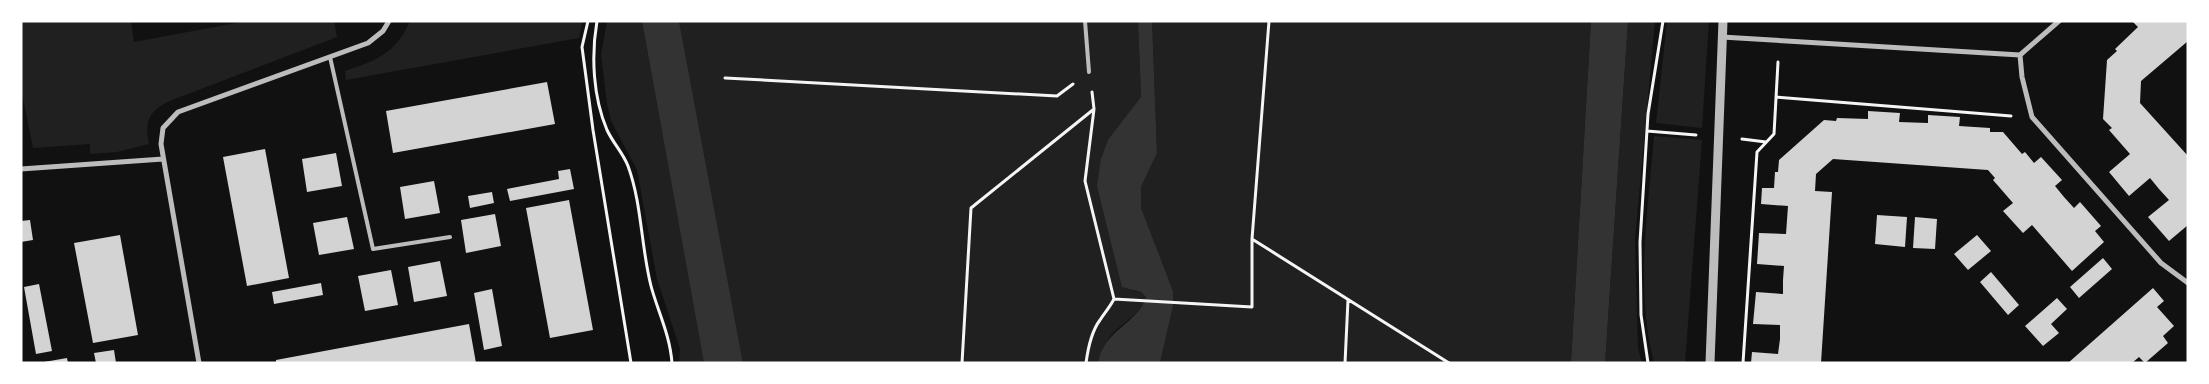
<svg xmlns="http://www.w3.org/2000/svg" width="2209" height="384" font-family="'Nunito Sans',sans-serif">
<style>
.green{fill:#202020}
.water{fill:#333}
.building{fill:#d3d3d3}
.lines{fill:none;stroke-linecap:round;stroke-linejoin:round}
.path{stroke:#f5f5f5;stroke-width:3}
.service{stroke:#bcbcbc;stroke-width:4}
.minor{stroke:#bcbcbc;stroke-width:5}
.tertiary{stroke:#bcbcbc;stroke-width:9}
</style>
<rect width="100%" height="100%" fill="#111"/>
<path class="green" d="M 21,21 L 131,21 L 134,42 L 247,21 L 334,21 L 337,37 L 167,102 C 147,113 145,123 149,144 L 117,152 L 90,154 L 90,144 L 33,148 L 21,89 Z
M 410,21 L 582,21 L 579,38 L 346,80 L 345,71 C 377,60 395,54 410,21 Z
M 607,21 L 642,21 L 704,363 L 679,363 L 680,349 L 657,279 L 637,170 L 611,121 L 607,104 L 601,55 Z
M 679,21 L 1138,21 L 1141,97 L 1138,103 L 1133,291 L 1141,292 L 1146,297 C 1141,313 1126,321 1114,332 C 1108,338 1099,354 1098,363 L 743,363 Z
M 1152,21 L 1591,21 L 1571,363 L 1160,363 L 1173,306 L 1173,291 L 1141,209 L 1141,187 L 1157,153 Z
M 1628,21 L 1655,21 L 1635,239 L 1638,348 L 1642,363 L 1605,363 Z
M 1667,21 L 1709,21 L 1702,128 L 1656,123 Z
M 1654,136 L 1702,140 L 1685,363 L 1654,363 C 1635,289 1648,210 1654,136 Z"/>
<path class="water" d="M 642,21 L 679,21 L 743,363 L 704,363 Z
M 1138,21 L 1152,21 L 1157,153 L 1141,187 L 1141,208 L 1173,291 L 1173,306 L 1160,363 L 1098,363 C 1104,329 1137,325 1146,297 L 1141,292 L 1122,287 L 1097,186 L 1101,159 L 1108,140 L 1141,97 Z
M 1591,21 L 1628,21 L 1605,363 L 1571,363 Z"/>
<path class="building" d="M 2132,21 L 2188,21 L 2188,41 L 2141,81 L 2140,103 L 2188,156 L 2188,225 L 2169,241 L 2148,217 L 2169,200 L 2159,189 L 2150,178 L 2129,196 L 2109,172 L 2130,154 L 2109,130 L 2112,128 L 2103,119 L 2107,60 L 2117,51 L 2115,49 L 2138,27 Z
M 547,82 L 555,124 L 393,153 L 386,111 Z
M 1868,111 L 1900,113 L 1899,122 L 1928,123 L 1928,115 L 1960,117 L 1959,126 L 1990,128 L 1990,132 L 2003,132 L 2022,154 L 2025,152 L 2034,163 L 2041,157 L 2062,180 L 2055,186 L 2064,197 L 2074,208 L 2080,202 L 2101,226 L 2095,231 L 2104,242 L 2072,271 L 2032,225 L 2023,233 L 2003,211 L 2013,203 L 1993,180 L 1995,178 L 1988,170 L 1833,159 L 1816,174 L 1815,191 L 1832,192 L 1821,363 L 1751,363 L 1752,352 L 1778,354 L 1780,339 L 1780,325 L 1753,324 L 1756,292 L 1783,294 L 1783,280 L 1784,266 L 1757,264 L 1759,233 L 1786,234 L 1788,206 L 1761,204 L 1762,188 L 1774,188 L 1775,172 L 1778,172 L 1779,160 L 1824,120 L 1836,121 L 1837,118 L 1868,119 Z
M 265,149 L 289,278 L 247,286 L 223,157 Z
M 336,153 L 342,186 L 307,192 L 302,159 Z
M 570,169 L 574,189 L 510,201 L 507,189 L 559,179 L 558,171 Z
M 434,181 L 440,213 L 405,219 L 400,187 Z
M 492,192 L 494,203 L 470,208 L 468,196 Z
M 569,200 L 593,330 L 550,338 L 526,208 Z
M 495,214 L 501,246 L 466,253 L 461,220 Z
M 1877,215 L 1907,217 L 1905,247 L 1875,244 Z
M 347,217 L 354,249 L 319,255 L 313,223 Z
M 1915,217 L 1937,219 L 1935,249 L 1913,248 Z
M 30,220 L 33,240 L 21,242 L 21,221 Z
M 120,235 L 138,335 L 93,343 L 74,243 Z
M 1977,235 L 1991,251 L 1968,270 L 1954,254 Z
M 2103,258 L 2112,269 L 2079,298 L 2070,287 Z
M 440,261 L 447,296 L 414,302 L 408,267 Z
M 391,270 L 398,305 L 365,311 L 358,276 Z
M 1991,272 L 2019,305 L 2008,315 L 1980,282 Z
M 321,283 L 323,295 L 274,304 L 272,292 Z
M 39,284 L 52,351 L 36,354 L 24,287 Z
M 2153,288 L 2164,301 L 2157,307 L 2174,326 L 2163,336 L 2168,343 L 2145,363 L 2139,357 L 2132,363 L 2068,363 Z
M 492,289 L 502,346 L 484,350 L 474,293 Z
M 2057,298 L 2067,309 L 2051,324 L 2059,333 L 2043,346 L 2025,326 Z
M 469,324 L 476,363 L 276,363 L 276,360 Z
M 114,350 L 116,363 L 96,363 L 94,353 Z
M 67,358 L 68,363 L 44,363 L 44,362 Z"/>
<g class="lines">
<path class="path" d="M 588,21 L 582,47 L 593,130 L 631,363
M 597,21 C 591,56 593,97 607,130 C 613,143 623,153 628,166 C 642,204 641,247 651,286 C 658,312 670,335 672,363
M 725,78 L 1057,96 L 1073,84
M 1092,92 L 1094,109 L 1085,181 L 1114,299 L 1252,307 L 1252,239 L 1269,21
M 1776,97 L 2011,116
M 1647,131 L 1696,135
M 1742,139 L 1766,142
M 1252,239 L 1449,363
M 962,363 L 971,208 L 1094,109
M 1086,363 C 1088,348 1091,332 1100,320 C 1105,312 1110,307 1114,299
M 1345,363 L 1348,300
M 1648,363 L 1641,315 L 1640,242 L 1648,114 L 1663,21
M 1743,363 L 1757,152 L 1774,134 L 1778,62"/>
<path class="service" d="M 1085,21 L 1089,72
M 330,57 L 373,249 L 450,237"/>
<path class="minor" d="M 1722,37 L 2020,55 L 2059,21
M 2020,55 L 2022,77 L 2032,117 L 2161,263 L 2188,283
M 21,169 L 163,159
M 199,363 L 161,144 L 163,128 L 178,112 L 368,43 L 383,31 L 389,21"/>
<path class="tertiary" d="M 1710,363 L 1723,21"/>
</g>
<rect width="2209" height="384" fill="none" stroke="#ffffff" stroke-width="45"/>
</svg>
